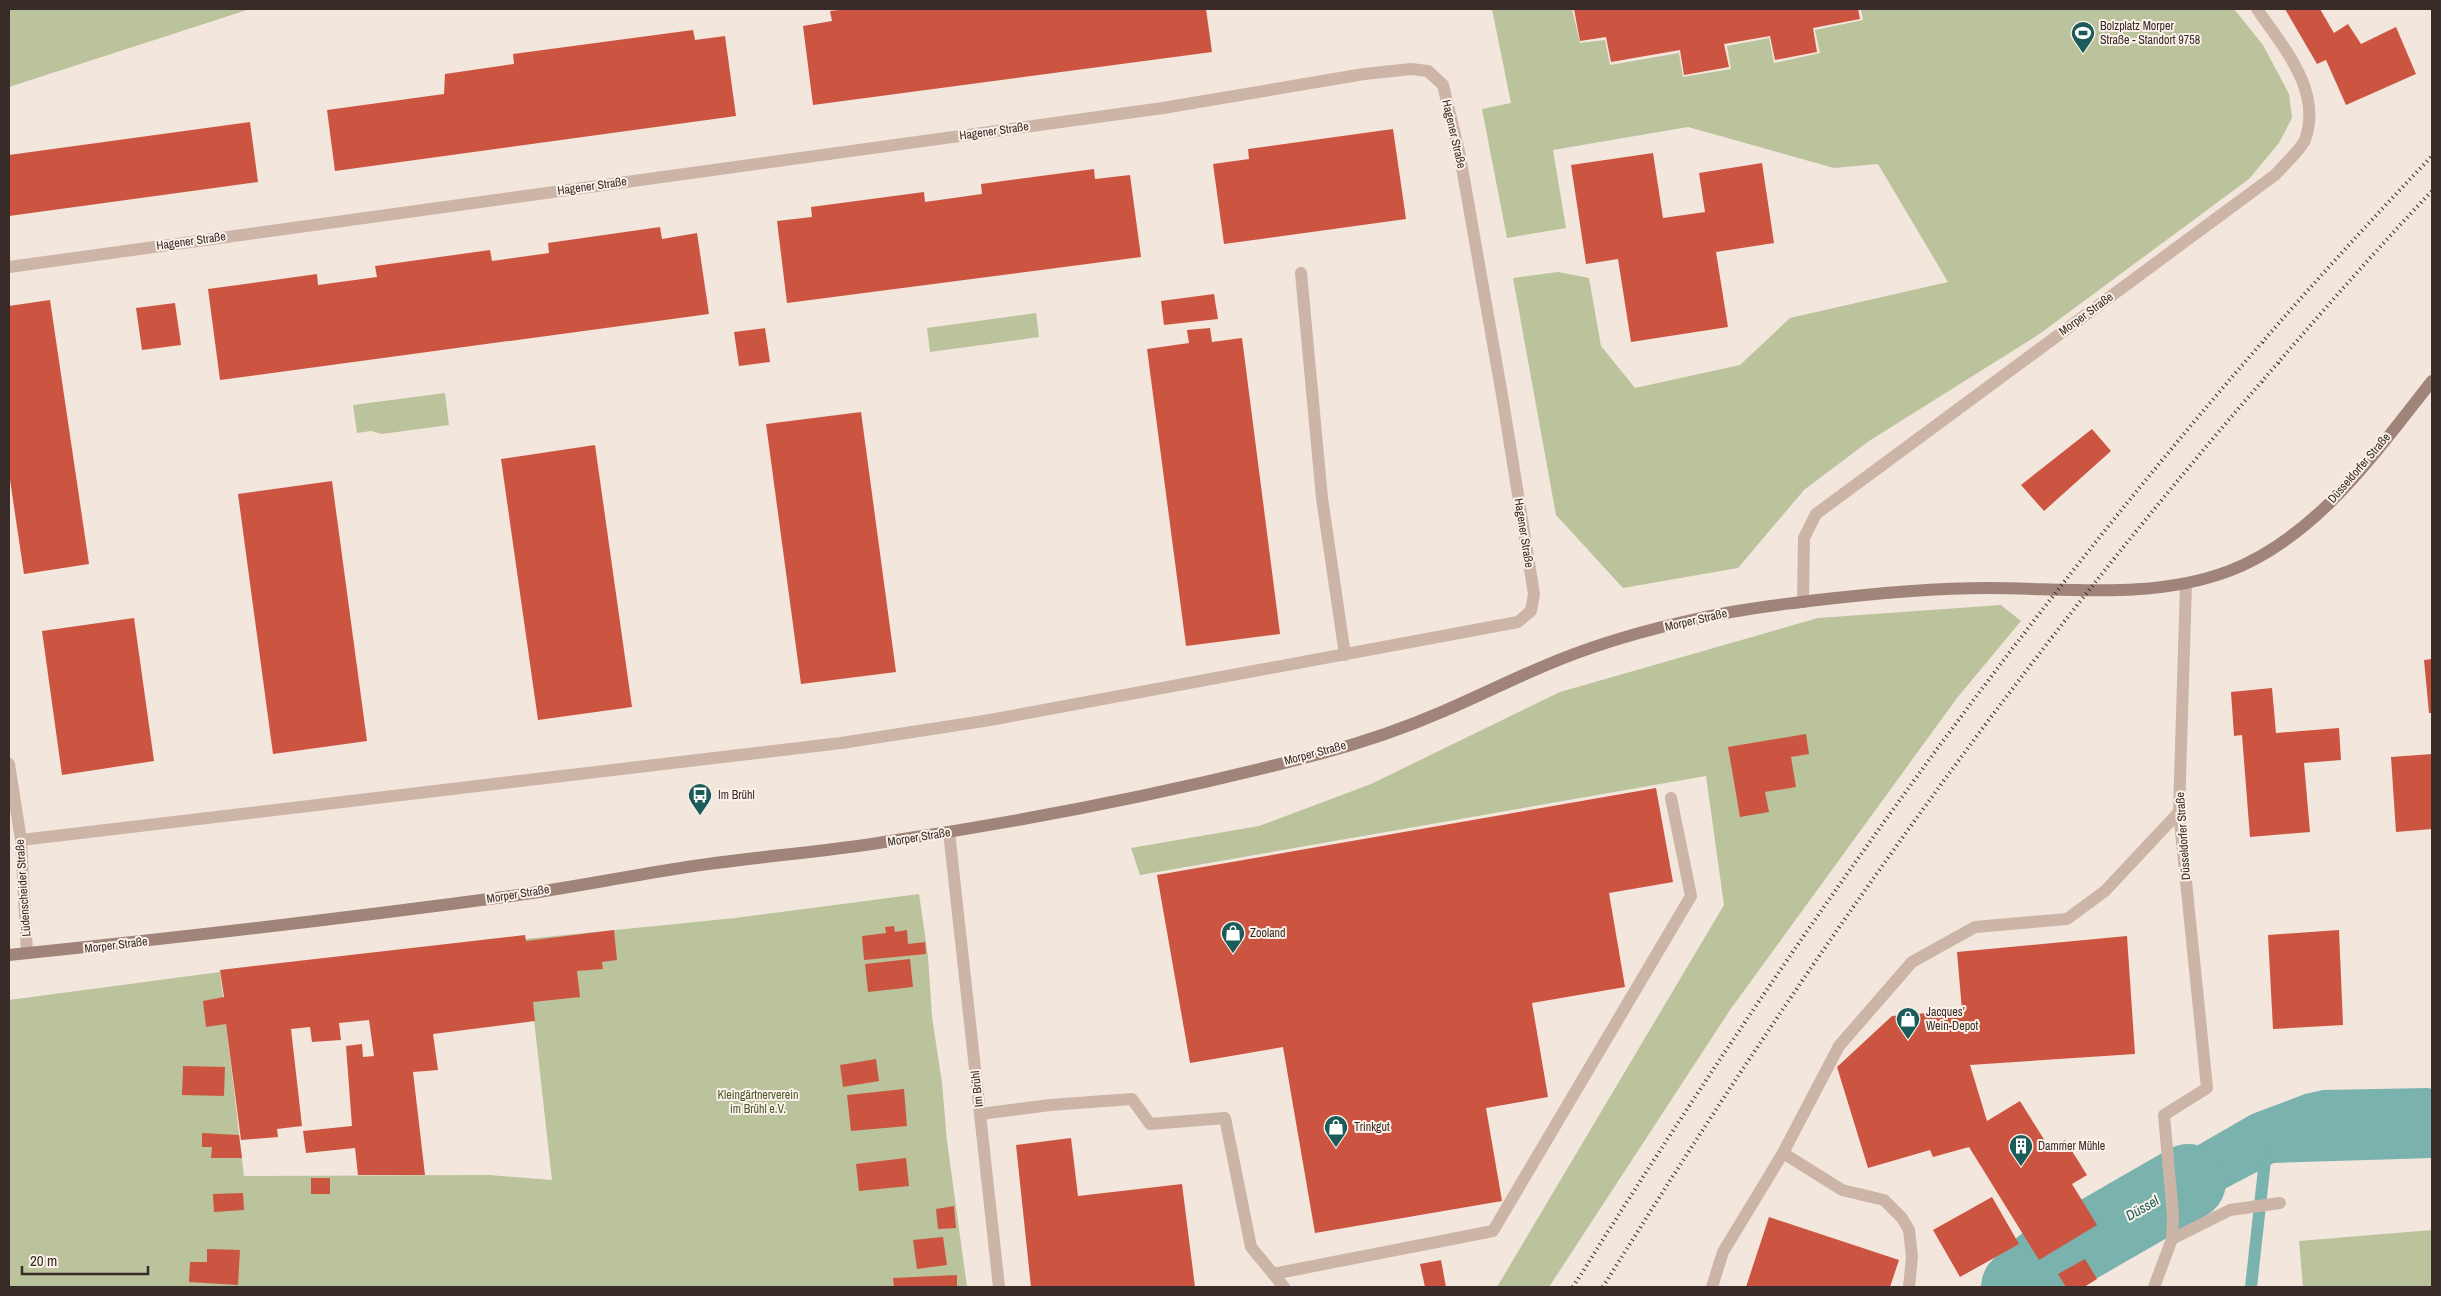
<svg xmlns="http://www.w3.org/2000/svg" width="2441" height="1296" font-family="'Archivo Narrow',sans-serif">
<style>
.green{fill:#bac39b}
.water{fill:#7ab2ae}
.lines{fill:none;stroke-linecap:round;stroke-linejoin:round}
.stream{stroke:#7ab2ae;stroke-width:12}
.river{stroke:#7ab2ae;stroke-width:76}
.building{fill:#cc5542}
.service{stroke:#ccb4a7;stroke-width:12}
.minor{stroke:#ccb4a7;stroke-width:12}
.tertiary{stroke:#ccb4a7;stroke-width:12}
.secondary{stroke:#a08379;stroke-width:12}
.rail{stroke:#392c28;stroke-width:4;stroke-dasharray:1 4;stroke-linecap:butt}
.labels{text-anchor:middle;stroke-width:4;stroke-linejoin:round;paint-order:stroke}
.poi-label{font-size:12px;fill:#392c28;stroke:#fbf1e9;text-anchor:start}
.street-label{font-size:12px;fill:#392c28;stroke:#fbf1e9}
.park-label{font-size:12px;fill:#4c582b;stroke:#fbf1e9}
.water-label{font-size:14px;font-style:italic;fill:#1b5c5a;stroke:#fbf1e9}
</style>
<rect width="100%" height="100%" fill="#f3e6dc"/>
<path class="green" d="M 9,9 L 250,9 L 9,87 Z
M 1492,9 L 1572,9 L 1580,43 L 1605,40 L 1610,65 L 1679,53 L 1683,77 L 1731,69 L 1727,46 L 1769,38 L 1774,63 L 1820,53 L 1815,30 L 1863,20 L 1861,9 L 2234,9 L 2263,45 L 2289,94 L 2292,118 L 2279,143 L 2249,179 L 2038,335 L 1869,441 L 1804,490 L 1738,568 L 1623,588 L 1556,515 L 1513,278 L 1558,272 L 1589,278 L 1601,346 L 1635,388 L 1740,365 L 1790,318 L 1948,282 L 1878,164 L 1834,168 L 1688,127 L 1553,150 L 1566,228 L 1507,238 L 1482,109 L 1511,103 Z
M 1036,313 L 1039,337 L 930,352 L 927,328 Z
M 445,393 L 449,425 L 382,434 L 371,431 L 357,433 L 353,405 Z
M 2001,605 L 2021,621 L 1957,698 L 1730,1010 L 1549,1287 L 1497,1287 L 1724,905 L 1706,776 L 1140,875 L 1131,848 L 1259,826 L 1371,784 L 1560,692 L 1818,618 Z
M 919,894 L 928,956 L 932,1017 L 942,1083 L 947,1141 L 967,1287 L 9,1287 L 9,1000 L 220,972 L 244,1176 L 489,1175 L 552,1180 L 525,939 L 735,918 Z
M 2432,1230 L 2432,1287 L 2303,1287 L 2299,1241 Z"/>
<path class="water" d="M 2428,1088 L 2432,1089 L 2432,1158 L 2274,1163 L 2173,1216 L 2103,1242 L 2096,1236 L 2107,1203 L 2139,1179 L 2252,1114 L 2305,1094 L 2323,1090 Z"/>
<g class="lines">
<path class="stream" d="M 2251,1287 L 2266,1151"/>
<path class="river" d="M 2019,1287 L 2042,1266 L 2188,1182"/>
</g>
<path class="building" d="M 849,9 L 1206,9 L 1212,52 L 813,105 L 803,26 L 832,21 L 830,11 Z
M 1574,9 L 1858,9 L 1860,19 L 1813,28 L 1817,52 L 1775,60 L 1770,36 L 1724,44 L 1729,67 L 1684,75 L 1680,50 L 1611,62 L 1606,37 L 1580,41 Z
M 2285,9 L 2320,9 L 2334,33 L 2348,24 L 2361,44 L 2396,27 L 2416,74 L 2346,105 L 2326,60 L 2317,64 Z
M 693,30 L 695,40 L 725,36 L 736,116 L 335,171 L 327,110 L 444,94 L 445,74 L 514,64 L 513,54 Z
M 250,122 L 258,182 L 9,216 L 9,155 Z
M 1393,129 L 1406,219 L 1224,244 L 1213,164 L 1249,159 L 1248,149 Z
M 1653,153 L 1663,218 L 1705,212 L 1699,173 L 1762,163 L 1774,243 L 1716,252 L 1728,327 L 1631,342 L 1618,259 L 1586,264 L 1571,165 Z
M 1094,169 L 1095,179 L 1130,175 L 1141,257 L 787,303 L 777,221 L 812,217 L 811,207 L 924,192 L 925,202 L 982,194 L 981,184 Z
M 660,227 L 662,239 L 697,233 L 709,314 L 220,380 L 208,289 L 317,274 L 318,285 L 377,277 L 375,266 L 490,250 L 492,261 L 549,253 L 548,243 Z
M 1214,294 L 1218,319 L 1164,325 L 1161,301 Z
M 50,300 L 89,564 L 24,574 L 9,473 L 9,306 Z
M 175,303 L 181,345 L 142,350 L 136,308 Z
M 765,328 L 770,362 L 739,366 L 734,332 Z
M 1210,328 L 1212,342 L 1242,338 L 1280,634 L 1186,646 L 1147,349 L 1189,343 L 1187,330 Z
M 861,412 L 896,672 L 801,684 L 766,424 Z
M 2092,429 L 2111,451 L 2044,511 L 2021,485 Z
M 595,445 L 632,707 L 538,720 L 501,459 Z
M 332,481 L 367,741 L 273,754 L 238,494 Z
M 134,618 L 154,761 L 62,775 L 42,631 Z
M 2432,659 L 2432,713 L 2429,713 L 2424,660 Z
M 2272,688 L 2276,733 L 2339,728 L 2341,760 L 2304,763 L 2310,832 L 2250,837 L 2242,735 L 2234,736 L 2231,692 Z
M 1806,734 L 1809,754 L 1791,757 L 1796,787 L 1765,792 L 1769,812 L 1740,817 L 1728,747 Z
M 2432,754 L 2432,829 L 2396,832 L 2391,757 Z
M 1656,788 L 1673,882 L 1609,893 L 1625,987 L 1532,1003 L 1548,1097 L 1486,1108 L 1502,1201 L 1315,1233 L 1283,1047 L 1190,1063 L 1157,875 Z
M 894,926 L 895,932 L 907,930 L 908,944 L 925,942 L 926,954 L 864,960 L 862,936 L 886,933 L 885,927 Z
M 614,930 L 617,960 L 602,962 L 603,969 L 577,971 L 580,997 L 533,1002 L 535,1021 L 433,1034 L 438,1070 L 413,1072 L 425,1175 L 358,1175 L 355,1148 L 306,1153 L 303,1131 L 352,1126 L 346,1046 L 362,1044 L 363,1057 L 374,1056 L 369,1020 L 339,1023 L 341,1040 L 312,1042 L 310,1027 L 291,1029 L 302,1126 L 277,1129 L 278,1137 L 241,1140 L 226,1024 L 206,1027 L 203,1001 L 224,997 L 220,970 L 525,935 L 526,941 Z
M 2339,930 L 2343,1025 L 2273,1029 L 2268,935 Z
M 2127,936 L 2135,1054 L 1970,1065 L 1987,1121 L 2020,1101 L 2050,1149 L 2065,1140 L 2087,1175 L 2072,1184 L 2097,1225 L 2039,1260 L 1969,1147 L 1933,1157 L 1930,1150 L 1868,1168 L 1837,1067 L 1892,1016 L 1962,1010 L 1957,952 Z
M 910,959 L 913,987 L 868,992 L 865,964 Z
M 876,1059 L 879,1081 L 843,1087 L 840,1065 Z
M 183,1066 L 225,1067 L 224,1096 L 182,1095 Z
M 904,1089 L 907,1126 L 851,1131 L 847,1095 Z
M 202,1133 L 239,1135 L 242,1158 L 211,1158 L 212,1147 L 202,1147 Z
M 1071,1138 L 1078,1196 L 1182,1184 L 1195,1287 L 1031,1287 L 1016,1145 Z
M 906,1158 L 909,1186 L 859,1191 L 856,1164 Z
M 311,1178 L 330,1178 L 330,1194 L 311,1194 Z
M 243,1193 L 244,1210 L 214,1212 L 213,1194 Z
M 1992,1197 L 2019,1244 L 1960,1277 L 1933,1230 Z
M 954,1206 L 956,1228 L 938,1229 L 936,1209 Z
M 1769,1217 L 1899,1260 L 1890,1287 L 1746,1287 Z
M 943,1237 L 947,1265 L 917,1269 L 913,1240 Z
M 207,1249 L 240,1250 L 238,1285 L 189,1282 L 190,1262 L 207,1262 Z
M 2085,1259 L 2097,1279 L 2084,1287 L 2066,1287 L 2058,1274 Z
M 1441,1260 L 1446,1287 L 1425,1287 L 1420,1264 Z
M 957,1275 L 957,1287 L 894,1287 L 893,1278 Z"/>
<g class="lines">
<path class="service" d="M 1301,273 L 1322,498 L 1345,655
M 980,1114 L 1050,1105 L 1132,1099 L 1150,1124 L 1225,1118 L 1251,1247 L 1284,1287
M 2172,1239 L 2230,1210 L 2280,1203
M 1273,1274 L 1493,1231 L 1691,896 L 1671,798
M 1712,1287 L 1723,1252 L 1783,1153
M 1909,1287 L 1912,1257 L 1909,1230 L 1902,1218 L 1884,1200 L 1842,1190 L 1783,1153 L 1839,1046 L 1912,962 L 1975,927 L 2067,919 L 2105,891 L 2179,812
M 2154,1287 L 2172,1239 L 2173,1216 L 2164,1115 L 2207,1088 L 2179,812 L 2186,584"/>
<path class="minor" d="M 9,267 L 1163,108 L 1364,74 L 1411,69 L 1428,71 L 1443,85 L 1460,156 L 1502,395 L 1534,594 L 1531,611 L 1518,622 L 990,720 L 841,743 L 21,840
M 1803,602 L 1804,538 L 1816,514 L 2275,175 C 2283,166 2301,149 2305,140 C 2323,90 2282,46 2257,9
M 9,764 L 21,840 L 27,953"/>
<path class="tertiary" d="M 949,832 L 999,1287"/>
<path class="secondary" d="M 9,955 C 174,938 340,919 504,897 C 564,889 622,877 681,868 C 749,857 817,853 884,842 C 1031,820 1179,791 1323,753 C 1364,742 1405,728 1444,711 C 1483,694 1521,675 1561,659 C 1604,642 1650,629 1696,619 C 1733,610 1771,606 1809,601 C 1868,594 1928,588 1988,588 C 2068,588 2152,600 2229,571 C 2317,537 2375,453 2432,381"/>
<path class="rail" d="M 1573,1287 C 1825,885 2104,499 2432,156
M 1603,1287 C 1799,971 2014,668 2257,387 C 2314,321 2372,254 2432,191"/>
</g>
<defs>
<g id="stadium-pin" transform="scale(1.25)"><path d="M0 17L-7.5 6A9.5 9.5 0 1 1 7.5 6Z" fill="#1b5c5a" stroke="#fbf1e9"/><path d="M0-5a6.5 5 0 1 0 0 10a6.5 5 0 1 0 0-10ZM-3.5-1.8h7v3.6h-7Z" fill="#fff"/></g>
<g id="bus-pin" transform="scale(1.25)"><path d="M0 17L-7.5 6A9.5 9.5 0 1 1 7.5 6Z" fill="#1b5c5a" stroke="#fbf1e9"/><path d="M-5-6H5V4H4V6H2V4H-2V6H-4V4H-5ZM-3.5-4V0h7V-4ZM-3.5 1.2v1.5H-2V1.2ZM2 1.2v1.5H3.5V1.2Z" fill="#fff"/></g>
<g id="shop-pin" transform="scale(1.25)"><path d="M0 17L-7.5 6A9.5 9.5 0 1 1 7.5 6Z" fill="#1b5c5a" stroke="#fbf1e9"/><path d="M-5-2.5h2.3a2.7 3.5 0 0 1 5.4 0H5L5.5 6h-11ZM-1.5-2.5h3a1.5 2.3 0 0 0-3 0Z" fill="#fff"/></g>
<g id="building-pin" transform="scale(1.25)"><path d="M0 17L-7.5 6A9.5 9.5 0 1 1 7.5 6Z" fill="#1b5c5a" stroke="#fbf1e9"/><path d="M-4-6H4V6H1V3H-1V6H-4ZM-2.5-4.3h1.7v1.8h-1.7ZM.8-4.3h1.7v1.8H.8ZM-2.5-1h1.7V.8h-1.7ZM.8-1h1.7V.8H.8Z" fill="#fff"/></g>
</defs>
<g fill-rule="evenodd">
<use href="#stadium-pin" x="2083" y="33"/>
<use href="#bus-pin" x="700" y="795"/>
<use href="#shop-pin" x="1233" y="933"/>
<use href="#shop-pin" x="1908" y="1019"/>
<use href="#shop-pin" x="1336" y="1127"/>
<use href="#building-pin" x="2021" y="1146"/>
</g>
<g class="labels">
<g class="poi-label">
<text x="2100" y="30">Bolzplatz Morper<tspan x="2100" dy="14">Straße - Standort 9758</tspan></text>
<text x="718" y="799">Im Brühl</text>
<text x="1250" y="937">Zooland</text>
<text x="1926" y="1016">Jacques’<tspan x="1926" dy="14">Wein-Depot</tspan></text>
<text x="1354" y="1131">Trinkgut</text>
<text x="2038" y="1150">Dammer Mühle</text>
</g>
<g class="street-label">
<text transform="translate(994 131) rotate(-8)" y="4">Hagener Straße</text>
<text transform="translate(1454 134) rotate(77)" y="4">Hagener Straße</text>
<text transform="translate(592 186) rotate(-8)" y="4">Hagener Straße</text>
<text transform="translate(191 241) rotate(-8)" y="4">Hagener Straße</text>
<text transform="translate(2086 314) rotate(-36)" y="4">Morper Straße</text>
<text transform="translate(2359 468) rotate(-49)" y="4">Düsseldorfer Straße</text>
<text transform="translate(1524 533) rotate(81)" y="4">Hagener Straße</text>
<text transform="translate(1696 620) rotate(-13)" y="4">Morper Straße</text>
<text transform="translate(1315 753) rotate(-15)" y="4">Morper Straße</text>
<text transform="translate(2183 836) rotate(-94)" y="4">Düsseldorfer Straße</text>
<text transform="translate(919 837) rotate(-9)" y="4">Morper Straße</text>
<text transform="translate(23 888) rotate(-94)" y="4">Lüdenscheider Straße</text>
<text transform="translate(518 894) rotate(-9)" y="4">Morper Straße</text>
<text transform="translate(116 945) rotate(-7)" y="4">Morper Straße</text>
<text transform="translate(977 1089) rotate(-96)" y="4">Im Brühl</text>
</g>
<g class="park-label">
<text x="758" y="1099">Kleingärtnerverein<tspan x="758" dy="14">im Brühl e.V.</tspan></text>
</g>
<g class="water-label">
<text transform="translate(2142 1208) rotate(-30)" y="5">Düssel</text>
</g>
</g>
<rect width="2441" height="1296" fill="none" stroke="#392c28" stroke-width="20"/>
<path d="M22 1266v8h126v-8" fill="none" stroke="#392c28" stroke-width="2.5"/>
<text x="30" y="1266" font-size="15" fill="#392c28" stroke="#fbf1e9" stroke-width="4" paint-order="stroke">20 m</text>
</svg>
